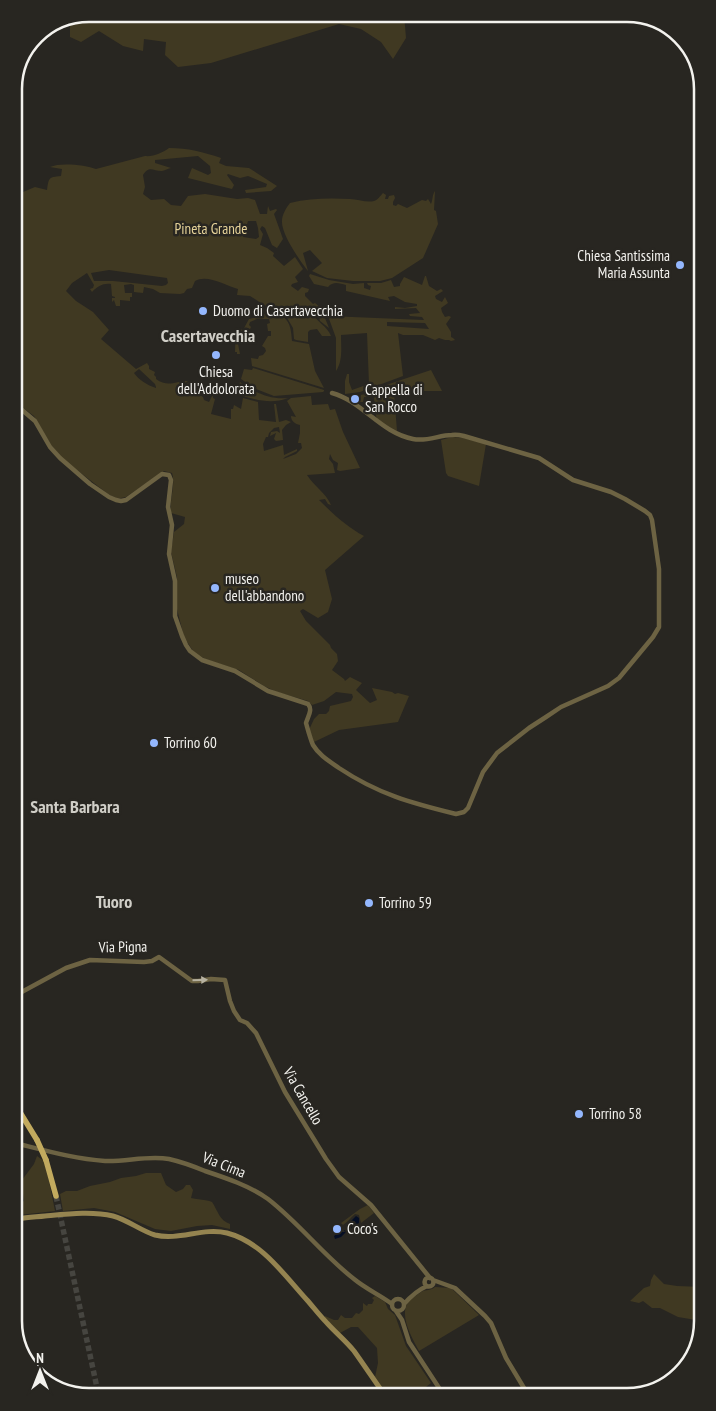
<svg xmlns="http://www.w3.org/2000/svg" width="716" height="1411" font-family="'PT Sans Narrow',sans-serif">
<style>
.green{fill:#403922;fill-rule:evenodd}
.water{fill:#050e24}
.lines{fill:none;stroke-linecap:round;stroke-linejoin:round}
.trunk-tunnel{stroke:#464540;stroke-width:5.5;stroke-dasharray:5.5 3;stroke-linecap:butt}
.tertiary{stroke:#6d6343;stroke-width:4.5}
.secondary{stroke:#958450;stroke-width:5}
.trunk{stroke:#c2aa5e;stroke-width:5.5}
.trunk-bridge{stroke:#c2aa5e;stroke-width:5.5}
.oneway{fill:#b7b2a1}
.poi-dot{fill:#94b7fd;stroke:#282621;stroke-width:2}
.labels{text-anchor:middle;stroke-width:5;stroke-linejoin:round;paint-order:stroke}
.park-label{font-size:15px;fill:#e5d298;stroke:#282621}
.poi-label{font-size:15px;fill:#f3f2ee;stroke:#282621;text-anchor:start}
.street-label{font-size:15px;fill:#f3f2ee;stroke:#282621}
.quarter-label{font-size:18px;font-weight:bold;fill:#d0cec7;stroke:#282621}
.rim{fill:none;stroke:#f3f2ee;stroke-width:2.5}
</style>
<rect width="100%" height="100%" fill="#282621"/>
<path class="green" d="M 90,14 L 404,14 L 406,38 L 393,59 L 381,42 L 361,29 L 339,24 L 211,63 L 178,67 L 165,55 L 166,42 L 144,39 L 143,51 L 123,46 L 99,31 L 81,42 L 70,37 L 70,22 Z
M 169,148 C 188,148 203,152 221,158 L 219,163 L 226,166 L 249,168 L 277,186 L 271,191 L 246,193 L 245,190 L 266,187 L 267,184 L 248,176 L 240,178 L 228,174 L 227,175 L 234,185 L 232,189 L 188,178 L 192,168 L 208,175 L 211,173 L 210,166 L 198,156 L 155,160 L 155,163 L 171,168 C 169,168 164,171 162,171 C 153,171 149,165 143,175 L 145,187 L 143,194 L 151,200 L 164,199 L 171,205 L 181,206 L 188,196 L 205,194 L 237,199 L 248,198 L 255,200 L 260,214 L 267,214 L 268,206 L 270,211 L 276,209 L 277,210 L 274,214 L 283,239 L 277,248 L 272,245 L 265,228 L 262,226 L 260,229 L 263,234 L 260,245 L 267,248 L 274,253 L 273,256 L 284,266 L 295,257 L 303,269 L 295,277 L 298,282 L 292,284 L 291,286 L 298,291 L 302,287 L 309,289 L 308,292 L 305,293 L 305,296 L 313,304 L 315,303 L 321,308 L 329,328 L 320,321 L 318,313 L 316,313 L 313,310 L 310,311 C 316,321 328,327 331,336 L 322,336 L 317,329 L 310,330 L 308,332 L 308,342 L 296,340 L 294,339 L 293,328 L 286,316 L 269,308 L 250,296 L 237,295 L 238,289 C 225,285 207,274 195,281 L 192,288 L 187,289 L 184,293 L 180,294 L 160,293 L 153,289 L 144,287 L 143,293 L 134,292 L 134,285 L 131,284 L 124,285 L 125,293 L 132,293 L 132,297 L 130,297 L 130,301 L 120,300 L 120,306 L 116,306 L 114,300 L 112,302 L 112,298 L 115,298 L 115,297 L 112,296 L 111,284 C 103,283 98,286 92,292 L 90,289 L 93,288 L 94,285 L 87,273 L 72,283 L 66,291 L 76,301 L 93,312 L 109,330 L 101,339 L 136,369 L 147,363 L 149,366 L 149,369 L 155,372 L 154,375 L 156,377 L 156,379 C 168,388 175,381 188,381 L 177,389 L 177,391 L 197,393 L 203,397 L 204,400 L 209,402 L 212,396 L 213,396 L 213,398 L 215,399 L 211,414 L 231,419 L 231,409 L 233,409 L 234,405 L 241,409 L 243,398 L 258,402 L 259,420 L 276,422 L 274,404 L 276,404 L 279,422 L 286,420 L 291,422 L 286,425 L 282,430 L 283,440 L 276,441 L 274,439 L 276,433 L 270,436 L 271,432 L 277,431 L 280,433 L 279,427 L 274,428 L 269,433 L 268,437 L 266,437 L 263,444 L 264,451 L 283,445 L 284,455 L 297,449 L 297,451 L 285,457 L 283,459 L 296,454 L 302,448 L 301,443 L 298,443 L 300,433 L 300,425 C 295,424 291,421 291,416 L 296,417 L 287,401 L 291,398 L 311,396 L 312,405 L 328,404 L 330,410 L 335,409 L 343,432 L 360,468 L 340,471 L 337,470 L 338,463 L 333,460 L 330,454 L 329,459 L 333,464 L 335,473 L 307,475 C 314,486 326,493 331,505 L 328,504 L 325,499 L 319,500 C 333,514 347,527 364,536 L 325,570 L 332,599 L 328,612 L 318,618 L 303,609 L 300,611 L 306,621 L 330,645 L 331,648 L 337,654 L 338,661 L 332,670 L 344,679 L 345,681 L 350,677 L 362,683 L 356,690 L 370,703 L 377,700 L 372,688 L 392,692 L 395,694 L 398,693 L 409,696 L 398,722 L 339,730 L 314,742 L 309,730 L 314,719 L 319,714 L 326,714 L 329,711 L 330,706 L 351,701 L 353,697 L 352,694 L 336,692 L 324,701 L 312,705 L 308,701 L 277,692 L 264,686 L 239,670 L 208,660 L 199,656 L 193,651 L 184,637 L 177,609 L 177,577 L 171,552 L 174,532 L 184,524 L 185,517 L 171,513 C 169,500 176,485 172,473 L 164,471 L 126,497 L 121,498 L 116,498 L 108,494 L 64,460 L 51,445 L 34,416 L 15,402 L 14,200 L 22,199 L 23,192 L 35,187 L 47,190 C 49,178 48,177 61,176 L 62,169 L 50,167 C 60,162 86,165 96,169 L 145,156 C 153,157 162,153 169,148 ZM 248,221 L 256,221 L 258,228 L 259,237 L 256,239 L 243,237 ZM 109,270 L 167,278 L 168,283 L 166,285 L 162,286 L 113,281 L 94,281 L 91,273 ZM 139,369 L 155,384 L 156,387 L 156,388 C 147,385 139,380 134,373 Z
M 435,191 L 434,210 L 436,211 L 438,224 L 423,258 L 392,278 L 380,281 L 353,281 L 327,278 L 312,271 L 322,263 L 310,250 L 303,253 L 308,271 C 300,261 281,234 282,221 C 282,215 286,208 290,203 C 310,198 330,198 350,199 C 357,199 367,203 374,201 C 378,200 380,196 383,193 L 386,195 L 385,199 L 388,199 L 389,196 L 394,195 L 395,198 L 393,202 L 393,205 L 396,206 L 398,204 L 407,208 L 422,200 L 426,201 L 428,199 L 431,204 C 433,200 432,195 435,191 Z
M 310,274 L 329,280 L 353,284 L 364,283 L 364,288 L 370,290 L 371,286 L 368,285 L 367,283 L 381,283 L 391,280 L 394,287 L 400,286 L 400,284 L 404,277 L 422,285 L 425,276 L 426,276 L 429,286 L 437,291 L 441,289 L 443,291 L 435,296 L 436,299 L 442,302 L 445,297 L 448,303 L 441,308 L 442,312 L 445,317 L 449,316 L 451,317 L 446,324 L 451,332 L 451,337 L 453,338 L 455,340 L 451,341 L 449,340 L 445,340 L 439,338 L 435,340 L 423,335 L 403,335 L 398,333 L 403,376 L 360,392 L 345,394 L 345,381 L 347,374 L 349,374 L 349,382 L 352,390 L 369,384 L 367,333 L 341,335 C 341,347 343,361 336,371 L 336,338 L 328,316 L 424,320 L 422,317 L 410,316 L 409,314 L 420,313 L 416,308 L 395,309 L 395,307 L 405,308 L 417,306 L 417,304 L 405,302 L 394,296 L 388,297 L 390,301 L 346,291 L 346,285 C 339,283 333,281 328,287 L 314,284 L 309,276 ZM 387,322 L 425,323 L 429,329 L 387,326 Z
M 276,313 C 290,318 291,328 292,341 L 309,344 L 315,371 L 324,388 L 252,366 L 251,358 L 258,359 L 259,356 L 263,355 L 266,351 L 265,348 L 262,346 L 268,336 L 271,336 L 271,331 L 268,331 L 267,324 L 270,323 L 269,319 L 257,319 L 250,322 L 249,325 L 251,327 L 250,329 L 248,328 L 247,330 L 249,332 L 249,335 L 246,336 L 247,339 L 238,344 L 240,354 L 237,354 L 237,352 L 235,352 L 236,328 L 243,330 L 249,319 L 264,315 L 264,314 Z
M 253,368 L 324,390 L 324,391 L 323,392 L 274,396 L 256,389 L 241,379 L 244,369 L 252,370 Z
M 431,370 L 442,391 L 389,391 L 386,385 Z
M 190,381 L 197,382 L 197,389 L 203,390 L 204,388 L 207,390 L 207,391 L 205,391 L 204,393 L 181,389 Z
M 240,382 C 254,392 270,400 288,398 C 270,405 254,399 236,394 Z
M 371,393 L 394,393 L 397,431 L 377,420 L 375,411 L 374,397 L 364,397 L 363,402 L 359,402 L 361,395 Z
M 452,437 L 464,438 L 486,444 L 479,486 L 448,476 L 446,473 L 441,440 Z
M 37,1156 L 44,1161 L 49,1181 L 55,1211 L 19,1215 L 19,1204 L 24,1201 L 23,1194 L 19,1195 L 19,1184 L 34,1164 Z
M 146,1173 L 161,1173 L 166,1185 L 176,1192 L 183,1189 L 186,1185 L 190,1185 L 193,1190 L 191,1198 C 198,1200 205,1199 212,1202 C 218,1211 219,1220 230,1224 L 230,1229 L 212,1225 L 197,1226 L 171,1231 L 155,1229 L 115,1212 L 94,1208 L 63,1211 L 60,1194 L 66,1191 L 77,1191 L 90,1186 L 110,1182 L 121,1178 L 136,1176 Z
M 368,1205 L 374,1213 L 361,1223 L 359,1215 L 355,1214 C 350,1218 348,1222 343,1225 L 341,1223 L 360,1209 Z
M 654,1274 L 664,1284 L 677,1286 L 702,1287 L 702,1319 L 696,1320 L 678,1317 L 660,1308 L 652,1308 L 643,1301 L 639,1303 L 630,1301 L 644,1288 L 650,1286 L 651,1280 Z
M 435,1287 L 451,1288 L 479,1315 L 419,1351 C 412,1338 399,1316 408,1302 C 411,1298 417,1295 421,1292 C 426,1289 431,1291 435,1287 Z
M 375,1296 L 385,1302 L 388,1309 L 395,1315 L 406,1346 L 431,1383 L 422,1390 L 420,1394 L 387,1394 L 375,1377 L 378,1363 L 377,1348 L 358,1327 L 351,1327 L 340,1333 L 325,1318 L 325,1316 L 334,1320 L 338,1320 L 341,1315 L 345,1318 L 352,1318 L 356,1313 L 359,1314 L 363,1310 L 363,1303 L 367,1306 L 368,1304 L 372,1304 L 374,1300 L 372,1298 Z"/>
<path class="water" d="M 356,1216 L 359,1218 L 359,1223 L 348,1230 L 341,1237 L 335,1239 L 334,1236 L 340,1232 L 345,1232 L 344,1230 L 347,1231 L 346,1226 Z"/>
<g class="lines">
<path class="trunk-tunnel" d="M 56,1196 L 99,1397"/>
<path class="tertiary" d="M 15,404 L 35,421 L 50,447 L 60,458 L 90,484 L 109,497 L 116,500 L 121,501 L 126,500 L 162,474 L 169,475 L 171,480 L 168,507 L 172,525 L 169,554 L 175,581 L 175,616 L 182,636 L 186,645 L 190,651 L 202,660 L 235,671 L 268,691 L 308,704 C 313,710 308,716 306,723 C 308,730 310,738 313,745 C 319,755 329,761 339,768 C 378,794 411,803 456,814 L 464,812 L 468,808 L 483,772 L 497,753 L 529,728 L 546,717 L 561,707 L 608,686 L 619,678 L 653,637 L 659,627 L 659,569 L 652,520 L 650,515 L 645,511 L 625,499 L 611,492 L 573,480 L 539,458 L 464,436 C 460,435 456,434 452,435 C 439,435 427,442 413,439 C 381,433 362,401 332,393
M 18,994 L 66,968 L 90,960 L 144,962 L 152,961 L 159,957 L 192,981 L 198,981 L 211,979 L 225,980 L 230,1001 L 234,1011 L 240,1020 L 247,1023 L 256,1033 L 285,1092 L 326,1159 L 339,1177 L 371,1205 L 430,1278
M 19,1144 C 47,1151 76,1159 105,1161 C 126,1162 148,1155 169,1159 C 182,1162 193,1166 205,1171 C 226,1178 250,1186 268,1199 C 299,1223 323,1255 354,1279 C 366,1289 380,1295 392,1304
M424.5 1282a4.5 4.5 0 1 1 9 0a4.5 4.5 0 1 1-9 0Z
M 433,1280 L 455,1288 L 485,1316 L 491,1323 L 506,1358 L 527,1393
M392 1305a6 6 0 1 1 12 0a6 6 0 1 1-12 0Z
M 404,1304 C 411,1296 418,1290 427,1286
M 396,1311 L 402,1320 L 409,1342 L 443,1394"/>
<path class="secondary" d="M 19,1219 C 27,1217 37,1217 45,1216 C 67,1214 92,1211 113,1216 C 128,1220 141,1231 155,1235 C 179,1241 203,1227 227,1233 C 262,1242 284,1275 307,1300 C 314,1308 320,1316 327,1323 C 336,1333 346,1341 354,1351 C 364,1365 374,1380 384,1394"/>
<path class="trunk" d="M 18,1109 L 37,1140
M 46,1160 L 56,1196"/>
<path class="trunk-bridge" d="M 37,1140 L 46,1160"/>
</g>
<defs><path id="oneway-solid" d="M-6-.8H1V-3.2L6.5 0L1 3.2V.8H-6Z" transform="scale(1.25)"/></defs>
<use class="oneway" href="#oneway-solid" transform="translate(200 980) rotate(-2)"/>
<g class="poi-dot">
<circle cx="680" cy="265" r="5"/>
<circle cx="203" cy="311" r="5"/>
<circle cx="216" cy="355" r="5"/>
<circle cx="355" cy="399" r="5"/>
<circle cx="215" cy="588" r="5"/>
<circle cx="154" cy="743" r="5"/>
<circle cx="369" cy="903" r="5"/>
<circle cx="579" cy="1114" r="5"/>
<circle cx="337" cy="1229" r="5"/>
</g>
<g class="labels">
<g class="park-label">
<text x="211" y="234">Pineta Grande</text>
</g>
<g class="poi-label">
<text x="670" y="261" text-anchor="end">Chiesa Santissima<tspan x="670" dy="17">Maria Assunta</tspan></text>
<text x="213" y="316">Duomo di Casertavecchia</text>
<text x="216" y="377" text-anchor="middle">Chiesa<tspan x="216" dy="17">dell'Addolorata</tspan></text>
<text x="365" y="395">Cappella di<tspan x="365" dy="17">San Rocco</tspan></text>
<text x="225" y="584">museo<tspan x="225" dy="17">dell'abbandono</tspan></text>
<text x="164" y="748">Torrino 60</text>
<text x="379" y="908">Torrino 59</text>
<text x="589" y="1119">Torrino 58</text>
<text x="347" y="1234">Coco's</text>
</g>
<g class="street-label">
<text transform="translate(123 947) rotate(-1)" y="5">Via Pigna</text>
<text transform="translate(303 1096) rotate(60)" y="5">Via Cancello</text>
<text transform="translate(224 1165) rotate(22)" y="5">Via Cima</text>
</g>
<g class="quarter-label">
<text x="208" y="342">Casertavecchia</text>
<text x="75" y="813">Santa Barbara</text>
<text x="114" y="908">Tuoro</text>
</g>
</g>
<path d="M0 0H716V1411H0ZM89 22H627A67 67 0 0 1 694 89V1321A67 67 0 0 1 627 1388H89A67 67 0 0 1 22 1321V89A67 67 0 0 1 89 22Z" fill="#282621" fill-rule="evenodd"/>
<path class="rim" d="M89 22H627A67 67 0 0 1 694 89V1321A67 67 0 0 1 627 1388H89A67 67 0 0 1 22 1321V89A67 67 0 0 1 89 22Z"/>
<g transform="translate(40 1371)" stroke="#282621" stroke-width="4" paint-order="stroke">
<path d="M0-4L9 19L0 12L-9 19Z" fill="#f3f2ee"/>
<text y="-8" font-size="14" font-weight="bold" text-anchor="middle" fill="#f3f2ee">N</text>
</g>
</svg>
